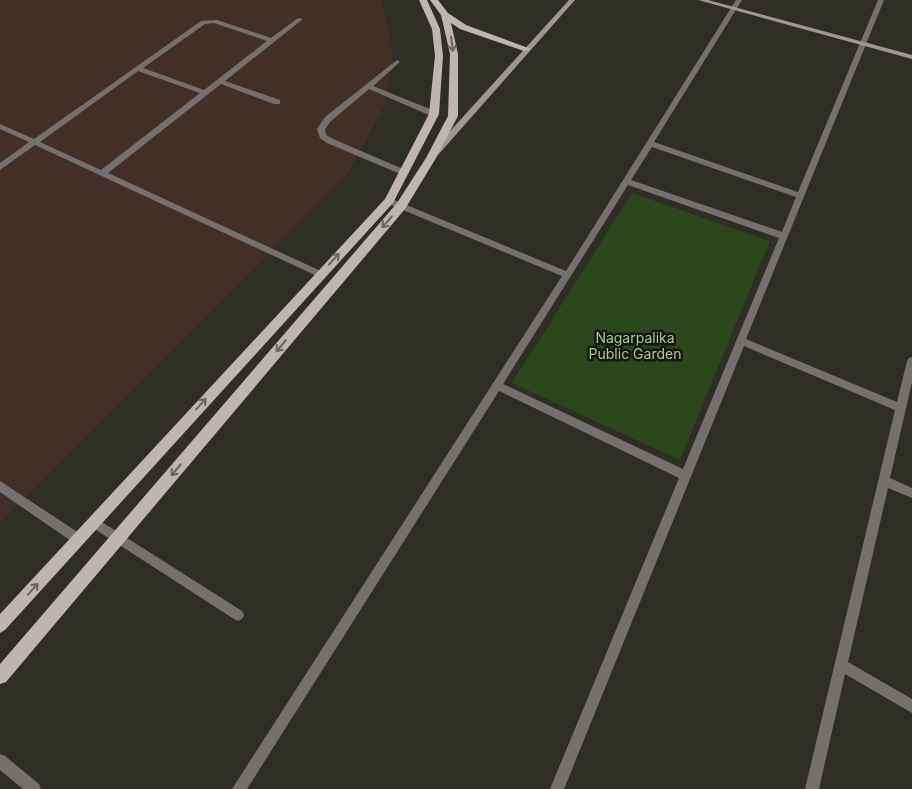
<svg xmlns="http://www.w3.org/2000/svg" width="912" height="789" font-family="Inter,sans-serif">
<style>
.education{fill:#423028}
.green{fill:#2a481b}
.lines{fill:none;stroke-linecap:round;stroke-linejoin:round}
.lane{fill:#757070;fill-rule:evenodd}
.street{fill:#757070;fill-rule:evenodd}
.secondary{fill:#9e9696;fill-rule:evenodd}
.primary{fill:#bdb4b3;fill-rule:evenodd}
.oneway{stroke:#6a6462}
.labels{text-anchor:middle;stroke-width:5;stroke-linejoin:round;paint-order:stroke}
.park-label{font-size:14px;fill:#9ed485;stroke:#161512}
</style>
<rect width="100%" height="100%" fill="#2e2d26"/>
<path class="education" d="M 0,0 L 381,0 L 393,51 L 385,105 L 348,173 L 0,523 Z"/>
<path class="green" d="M 632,193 L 770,241 L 680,460 L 512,383 Z"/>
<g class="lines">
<path class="lane" d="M 298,18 L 303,19 L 225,81 L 280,100 L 280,104 L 274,104 L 221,84 L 108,173 L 323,272 L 324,274 L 323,276 L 317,276 L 35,145 L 0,170 L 0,163 L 29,142 L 0,129 L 0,124 L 34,139 L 201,21 L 217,20 L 271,38 ZM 214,23 L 267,41 L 204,90 L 143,68 L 205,24 ZM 138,71 L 200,93 L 101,170 L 40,142 Z
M 397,60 L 400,62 L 399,63 L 373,86 L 437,112 L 437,116 L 431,116 L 369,89 L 331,121 L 325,129 L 326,135 L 333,139 L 408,171 L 409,173 L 405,176 L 327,143 L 320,138 L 317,129 L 325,117 Z
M 0,481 L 82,535 L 84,539 L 82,543 L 78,545 L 74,543 L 0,492 Z"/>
<path class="street" d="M 736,0 L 742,0 L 654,142 L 798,192 L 878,0 L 884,0 L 746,339 L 897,402 L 907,361 L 909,358 L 912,357 L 912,382 L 890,478 L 912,488 L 912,498 L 888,488 L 848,662 L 912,699 L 912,713 L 845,674 L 819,789 L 805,789 L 895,410 L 744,346 L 564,789 L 550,789 L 679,478 L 499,391 L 247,789 L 232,789 L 562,276 L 386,203 L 386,199 L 392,199 L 566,271 ZM 652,147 L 796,197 L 782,232 L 631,180 ZM 628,185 L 779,238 L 683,469 L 503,384 Z
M 94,517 L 242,611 L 244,615 L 242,619 L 238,621 L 234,619 L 90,526 L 88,522 L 90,518 Z
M 0,754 L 5,756 L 39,784 L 41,789 L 23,789 L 0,770 Z"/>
<path class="secondary" d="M 569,0 L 575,0 L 438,155 L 432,155 L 432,151 Z
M 698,0 L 708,0 L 912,55 L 912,59 Z"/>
<path class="primary" d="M 419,0 L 427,0 L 440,29 L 443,56 L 439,114 L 393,203 L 5,630 L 0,633 L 0,614 L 385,199 L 429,114 L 435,56 L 432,29 Z
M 430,0 L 438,0 L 448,13 L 466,25 L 531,49 L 524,51 L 460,29 L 451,23 L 458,54 L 458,116 L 436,158 L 405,209 L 6,682 L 0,684 L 0,664 L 397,203 L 426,158 L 448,116 L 450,54 L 441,15 Z"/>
</g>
<defs><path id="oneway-shaft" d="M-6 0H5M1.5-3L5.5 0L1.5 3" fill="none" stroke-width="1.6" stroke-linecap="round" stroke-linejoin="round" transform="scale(1.25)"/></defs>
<g class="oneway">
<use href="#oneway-shaft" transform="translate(452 44) rotate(82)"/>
<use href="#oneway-shaft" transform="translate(387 222) rotate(131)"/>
<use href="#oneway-shaft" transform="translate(334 259) rotate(-47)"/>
<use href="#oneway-shaft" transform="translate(281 346) rotate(130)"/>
<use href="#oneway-shaft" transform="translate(201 404) rotate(-48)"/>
<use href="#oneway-shaft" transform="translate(176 470) rotate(130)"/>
<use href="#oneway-shaft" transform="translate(33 589) rotate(-48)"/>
</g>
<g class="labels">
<g class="park-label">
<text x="635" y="343">Nagarpalika<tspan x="635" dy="16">Public Garden</tspan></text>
</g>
</g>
</svg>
